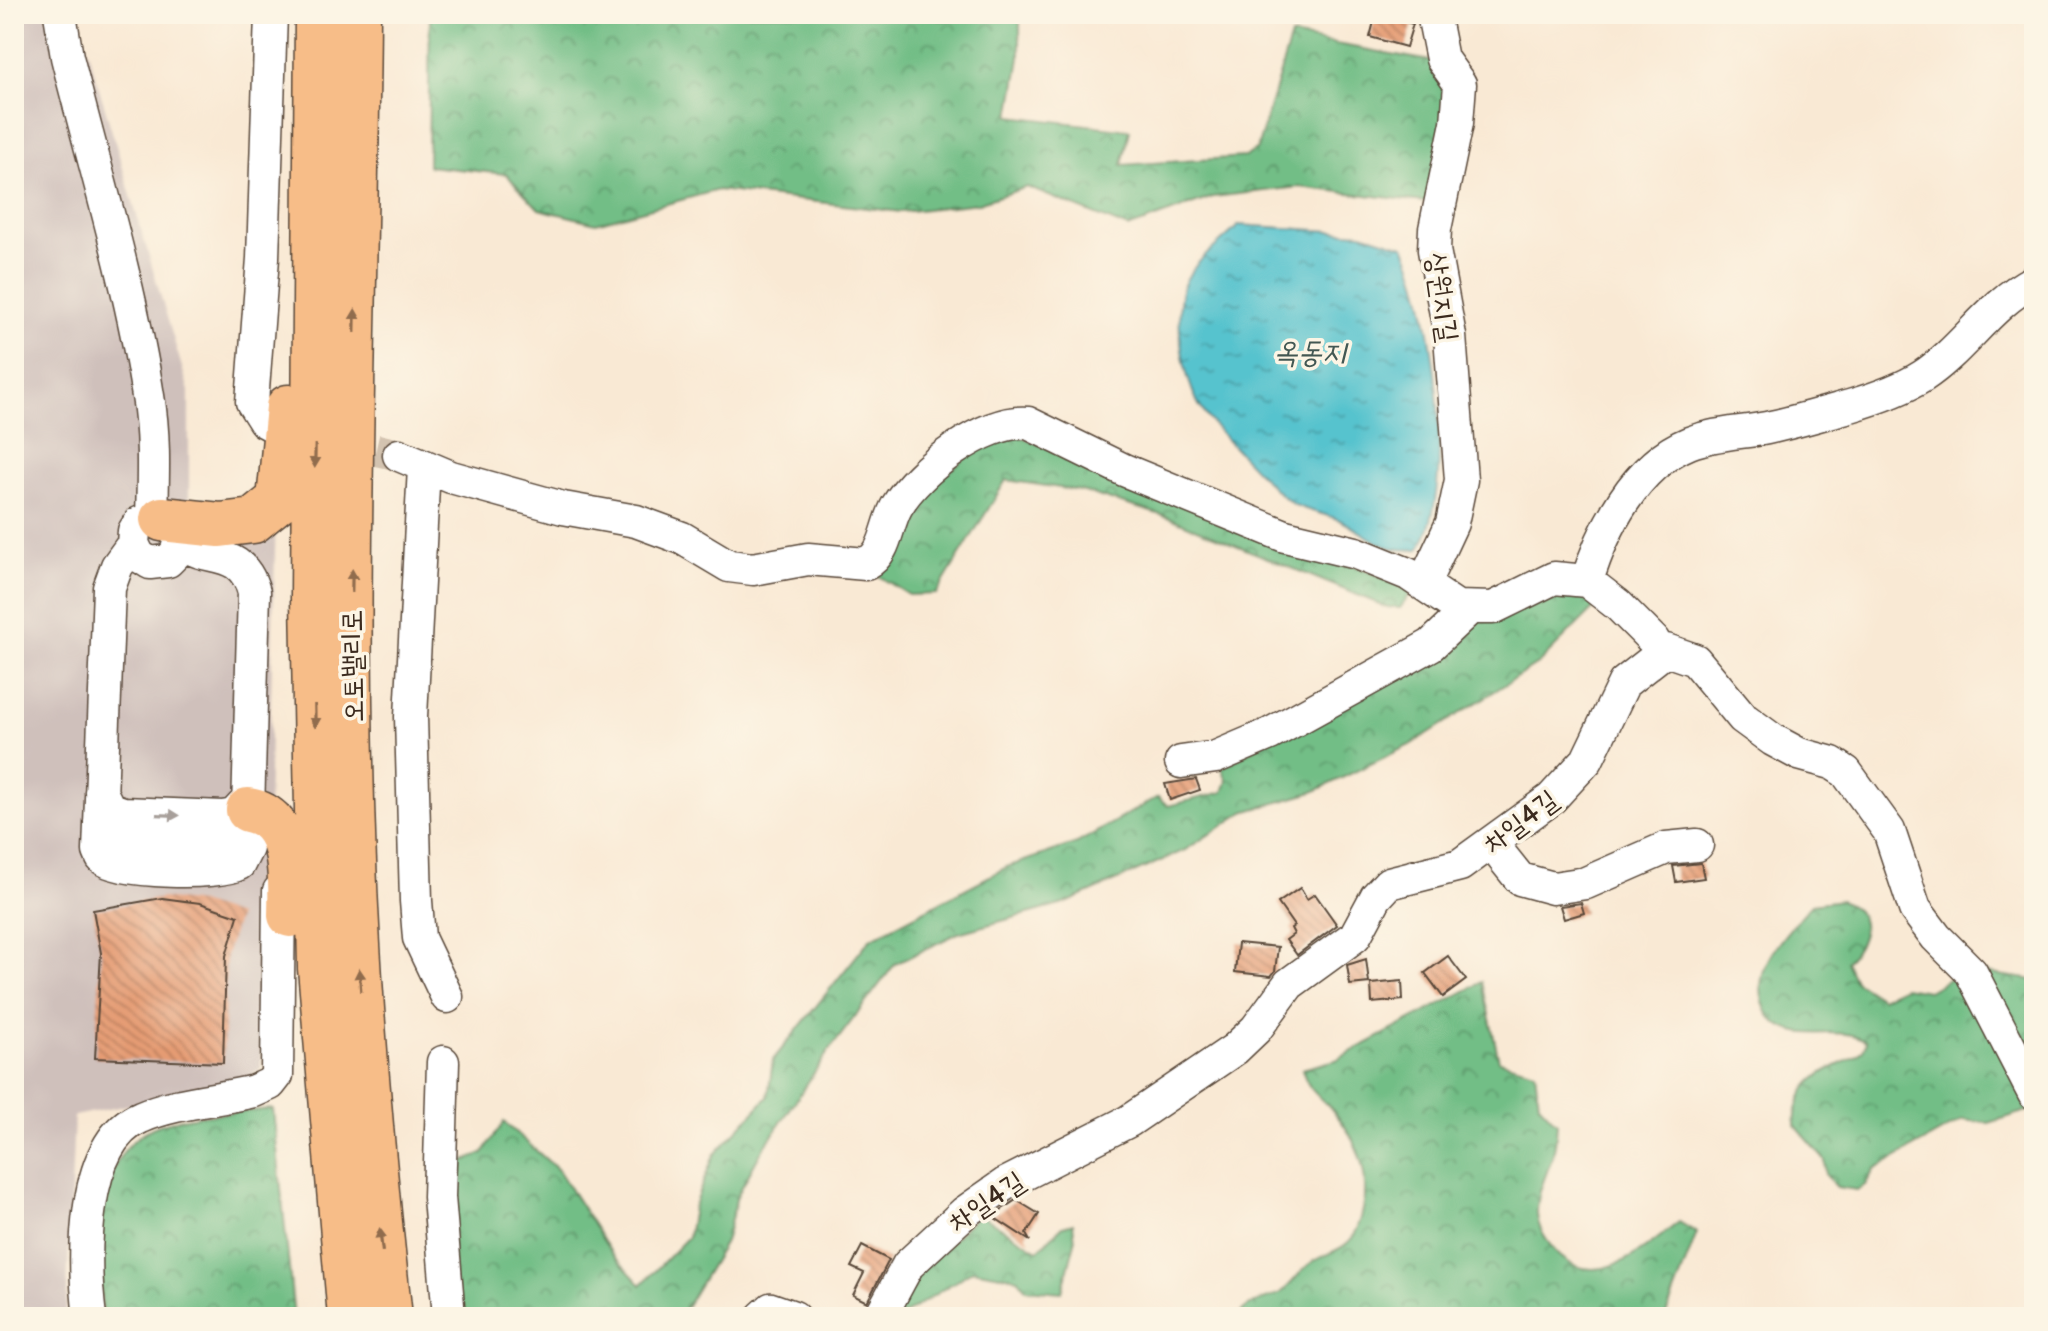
<svg xmlns="http://www.w3.org/2000/svg" width="2048" height="1331" font-family="'Balsamiq Sans','Poor Story',sans-serif">
<style>
.industrial{fill:#cfc0bb}
.forest{fill:url(#forest-crowns);stroke:#567452;stroke-width:2}
.water{fill:url(#water-ripples);stroke:#497676;stroke-width:2}
.building{fill:url(#building-back-hatch)}
.lines{fill:none;stroke-linecap:round;stroke-linejoin:round}
.minor-tunnel{stroke:#d3c3b0;stroke-width:32;stroke-dasharray:32 16;stroke-linecap:butt}
.minor-casing{stroke:#584739;stroke-width:35}
.highway-casing{stroke:#584739;stroke-width:47}
.minor{stroke:#fff;stroke-width:32}
.highway{stroke:#f7bd88;stroke-width:44}
.oneway{fill:#906c4e}
.oneway2{fill:#a79f9a}
.labels{text-anchor:middle;stroke-width:7;stroke-linejoin:round;paint-order:stroke}
.street-label{font-size:28px;fill:#3b2a1e;stroke:#fcf5e5}
.water-label{font-size:30px;font-style:italic;fill:#435853;stroke:#fcf5e5}
</style>
<defs>
<pattern id="forest-crowns" width="20" height="18" patternUnits="userSpaceOnUse" patternTransform="scale(2)"><rect width="20" height="18" fill="#72be86"/><path d="M2 6a3 3 0 1 1 6 0M12 15a3 3 0 1 1 6 0" fill="none" stroke="#5f9b6d"/></pattern>
<pattern id="water-ripples" width="26" height="14" patternUnits="userSpaceOnUse" patternTransform="scale(2)"><rect width="26" height="14" fill="#57c3ce"/><path d="M2 4q2-2 4 0t4 0M15 11q2-2 4 0t4 0" fill="none" stroke="#499fa7"/></pattern>
<pattern id="building-back-hatch" width="6" height="6" patternUnits="userSpaceOnUse" patternTransform="scale(2)"><rect width="6" height="6" fill="#e59b73"/><path d="M-1 5l2 2M0 0l6 6M5-1l2 2" fill="none" stroke="#bb7f5e"/></pattern>
</defs>
<rect width="100%" height="100%" fill="#fcf5e5"/>
<filter id="ink" filterUnits="userSpaceOnUse"><feTurbulence type="fractalNoise" baseFrequency=".0125" numOctaves="2"/><feDisplacementMap in="SourceGraphic" scale="16" xChannelSelector="R" yChannelSelector="G"/><feConvolveMatrix kernelMatrix="1 2 1 2 8 2 1 2 1" color-interpolation-filters="sRGB"/></filter>
<filter id="wash" filterUnits="userSpaceOnUse"><feTurbulence type="fractalNoise" baseFrequency=".006" numOctaves="4" result="noise"/><feDisplacementMap in="SourceGraphic" scale="32" xChannelSelector="R" yChannelSelector="G"/><feGaussianBlur stdDeviation="1.8" result="paint"/><feColorMatrix in="noise" values="0 0 0 0 0 0 0 0 0 0 0 0 0 0 0 0 0 1.4 0 .05"/><feComposite in="paint" operator="in"/></filter>
<g filter="url(#wash)">
<rect width="100%" height="100%" fill="#f9e9d4"/>
<path class="industrial" d="M 14,14 L 77,14 L 189,391 L 189,514 L 276,515 L 261,1069 L 241,1082 L 74,1116 L 66,1317 L 14,1317 Z"/>
<path class="forest" d="M 430,14 L 918,14 L 940,20 L 1020,14 L 1020,58 L 1010,116 L 1130,130 L 1122,165 L 1245,157 L 1257,149 L 1291,36 L 1430,61 L 1453,85 L 1432,203 L 1299,187 L 1213,197 L 1128,228 L 1027,187 L 978,203 L 901,212 L 718,190 L 596,223 L 539,209 L 506,174 L 428,166 Z
M 1000,429 L 1414,589 L 1400,608 L 1389,608 L 1165,516 L 1081,491 L 1006,480 L 936,594 L 909,595 L 874,573 L 897,515 Z
M 1543,587 L 1604,598 L 1539,663 L 1410,745 L 1313,792 L 1244,812 L 1185,850 L 1064,904 L 958,933 L 895,964 L 828,1052 L 760,1154 L 737,1196 L 725,1242 L 680,1317 L 456,1317 L 447,1168 L 483,1153 L 504,1122 L 558,1170 L 612,1254 L 641,1285 L 688,1237 L 693,1208 L 714,1155 L 768,1097 L 773,1060 L 870,939 L 1007,867 L 1077,843 L 1158,797 L 1168,806 L 1223,792 L 1227,781 L 1222,768 L 1462,624 Z
M 1841,900 C 1874,916 1866,940 1846,962 L 1855,981 L 1881,998 L 1904,987 L 1928,991 L 1963,971 L 2034,1109 L 1989,1123 L 1963,1120 L 1874,1170 L 1865,1185 L 1857,1190 L 1837,1187 L 1826,1175 L 1825,1160 L 1795,1125 C 1798,1056 1864,1071 1866,1041 C 1849,1029 1826,1035 1806,1033 C 1790,1032 1773,1025 1766,1010 C 1747,968 1787,933 1812,904 Z
M 1978,972 L 2034,980 L 2034,1084 Z
M 1482,982 L 1499,1061 L 1535,1071 L 1539,1104 L 1557,1123 C 1556,1133 1556,1144 1553,1154 C 1548,1173 1536,1193 1537,1214 C 1538,1230 1549,1245 1560,1256 C 1599,1291 1647,1247 1679,1222 L 1697,1233 L 1665,1317 L 1238,1317 C 1246,1301 1265,1302 1280,1293 C 1290,1287 1297,1275 1306,1267 C 1323,1250 1347,1255 1358,1227 C 1374,1185 1362,1145 1334,1112 C 1318,1094 1309,1093 1302,1069 L 1336,1060 Z
M 273,1109 L 294,1317 L 103,1317 C 96,1258 89,1159 152,1128 C 183,1113 238,1113 273,1109 Z
M 979,1214 L 1038,1250 L 1063,1226 L 1073,1223 L 1075,1242 L 1062,1292 L 1026,1289 L 1018,1278 L 973,1270 L 900,1317 L 886,1317 L 898,1292 Z"/>
<path class="water" d="M 1239,225 L 1362,233 L 1404,246 C 1435,308 1457,490 1419,549 C 1382,553 1372,537 1342,521 C 1327,514 1310,512 1295,505 C 1278,496 1207,421 1198,403 C 1183,374 1176,327 1181,295 C 1186,265 1219,246 1239,225 Z"/>
<g id="blocks">
<path class="building" d="M 1376,14 L 1413,24 L 1406,47 L 1370,37 Z
M 1196,779 L 1200,790 L 1170,800 L 1165,784 Z
M 1701,863 L 1704,878 L 1676,882 L 1673,866 Z
M 1300,888 L 1307,899 L 1315,894 L 1337,925 L 1297,955 L 1286,940 L 1294,934 L 1291,928 L 1294,926 L 1278,903 Z
M 162,898 L 200,903 L 238,916 L 226,956 L 223,1063 L 95,1058 L 101,953 L 93,910 Z
M 1581,903 L 1584,913 L 1564,919 L 1560,906 Z
M 1238,943 L 1278,947 L 1275,971 L 1271,976 L 1235,972 Z
M 1448,956 L 1466,980 L 1443,997 L 1425,973 Z
M 1366,959 L 1369,983 L 1350,985 L 1347,965 Z
M 1402,981 L 1403,1000 L 1372,1003 L 1371,984 Z
M 1016,1200 L 1039,1214 L 1026,1234 L 1030,1241 L 992,1216 Z
M 862,1246 L 889,1260 L 867,1302 L 853,1295 L 864,1273 L 851,1267 Z"/>
</g>
</g>
<g filter="url(#ink)">
<use href="#blocks" fill-opacity="0" stroke="#584739" stroke-width="2"/>
<g class="lines">
<path class="minor-tunnel" d="M 329,439 L 399,455"/>
<g class="minor-casing">
<path id="minor" d="M 60,14 L 67,57 C 95,169 130,282 148,396 C 155,436 153,477 152,518
M 271,14 L 263,258 L 252,402 L 264,421 L 279,429
M 399,455 L 451,477 L 563,508 L 636,521 L 682,538 L 729,566 L 753,569 L 808,559 L 866,564 C 887,553 886,525 897,506 C 918,470 985,419 1028,423 L 1124,470 L 1285,536 L 1356,553 L 1408,574 L 1457,607 L 1493,608 L 1554,578 L 1587,581 L 1618,605 L 1653,640 L 1660,652
M 424,467 L 411,717 L 416,901 L 419,938 L 447,997
M 152,518 L 176,528 C 190,572 239,536 254,592 L 247,848 L 239,864 C 219,875 119,873 102,858 L 99,851 L 109,588 L 117,566 L 133,544 L 134,531 L 139,523 Z
M 133,544 L 139,556 L 150,563 L 168,561 L 176,553 L 180,540
M 1587,581 C 1603,529 1635,465 1689,443 C 1715,433 1741,433 1767,428 C 1795,422 1822,414 1850,406 C 1874,399 1901,390 1923,376 C 1964,349 1989,304 2034,281
M 1424,583 L 1452,523 L 1461,480 L 1450,336 L 1434,250 L 1435,229 L 1457,123 L 1460,84 L 1442,59 L 1433,14
M 1181,762 L 1216,757 L 1270,734 L 1431,645 L 1468,610
M 101,792 L 109,808 L 123,813 L 223,817 L 234,815 L 248,800
M 100,822 L 107,833 L 119,838 L 221,840 L 238,837 L 247,824
M 1492,844 L 1520,879 L 1553,888 L 1586,883 L 1666,848 L 1697,845
M 443,1062 L 439,1197 L 449,1317
M 90,1317 C 83,1262 80,1142 141,1117 C 175,1102 218,1100 254,1091 L 270,1084 L 277,1075 L 279,891
M 762,1317 L 771,1309 L 794,1317
M 880,1317 L 908,1265 L 965,1212 L 1005,1184 L 1129,1121 L 1235,1049 L 1256,1029 L 1289,984 L 1355,936 L 1376,897 L 1389,883 L 1460,865 L 1551,799 L 1587,760 L 1624,683 L 1666,650 L 1695,660 L 1743,718 L 1773,740 L 1799,754 L 1832,763 L 1846,772 L 1889,831 L 1915,909 L 1936,937 L 1971,972 L 2034,1094"/>
</g>
<g class="highway-casing">
<path id="highway" d="M 317,14 L 313,598 L 320,968 L 350,1317
M 358,14 C 356,324 340,635 358,945 C 365,1069 376,1193 390,1317
M 162,519 L 220,525 L 253,521 L 279,500 L 288,407
M 248,810 C 294,818 291,877 290,915"/>
</g>
<use href="#minor" class="minor"/>
<use href="#highway" class="highway"/>
</g>
<defs><path id="oneway-solid" d="M-6-.8H1V-3.2L6.5 0L1 3.2V.8H-6Z" transform="scale(2)"/></defs>
<g class="oneway">
<use href="#oneway-solid" transform="translate(355 321) rotate(-89)"/>
<use href="#oneway-solid" transform="translate(315 456) rotate(91)"/>
<use href="#oneway-solid" transform="translate(352 581) rotate(-89)"/>
<use href="#oneway-solid" transform="translate(315 716) rotate(89)"/>
<use href="#oneway-solid" transform="translate(360 980) rotate(-94)"/>
<use href="#oneway-solid" transform="translate(381 1240) rotate(-97)"/>
</g>
<use class="oneway2" href="#oneway-solid" transform="translate(168 815) rotate(2)"/>
</g>
<g class="labels">
<g class="street-label">
<text transform="translate(1443 297) rotate(82)" y="10">상원지길</text>
<text transform="translate(352 666) rotate(-91)" y="10">오토밸리로</text>
<text transform="translate(1520 821) rotate(-37)" y="10">차일4길</text>
<text transform="translate(986 1201) rotate(-34)" y="10">차일4길</text>
</g>
<g class="water-label">
<text x="1310" y="362">옥동지</text>
</g>
</g>
<rect width="2048" height="1331" fill="none" stroke="#fcf5e5" stroke-width="48"/>
</svg>
